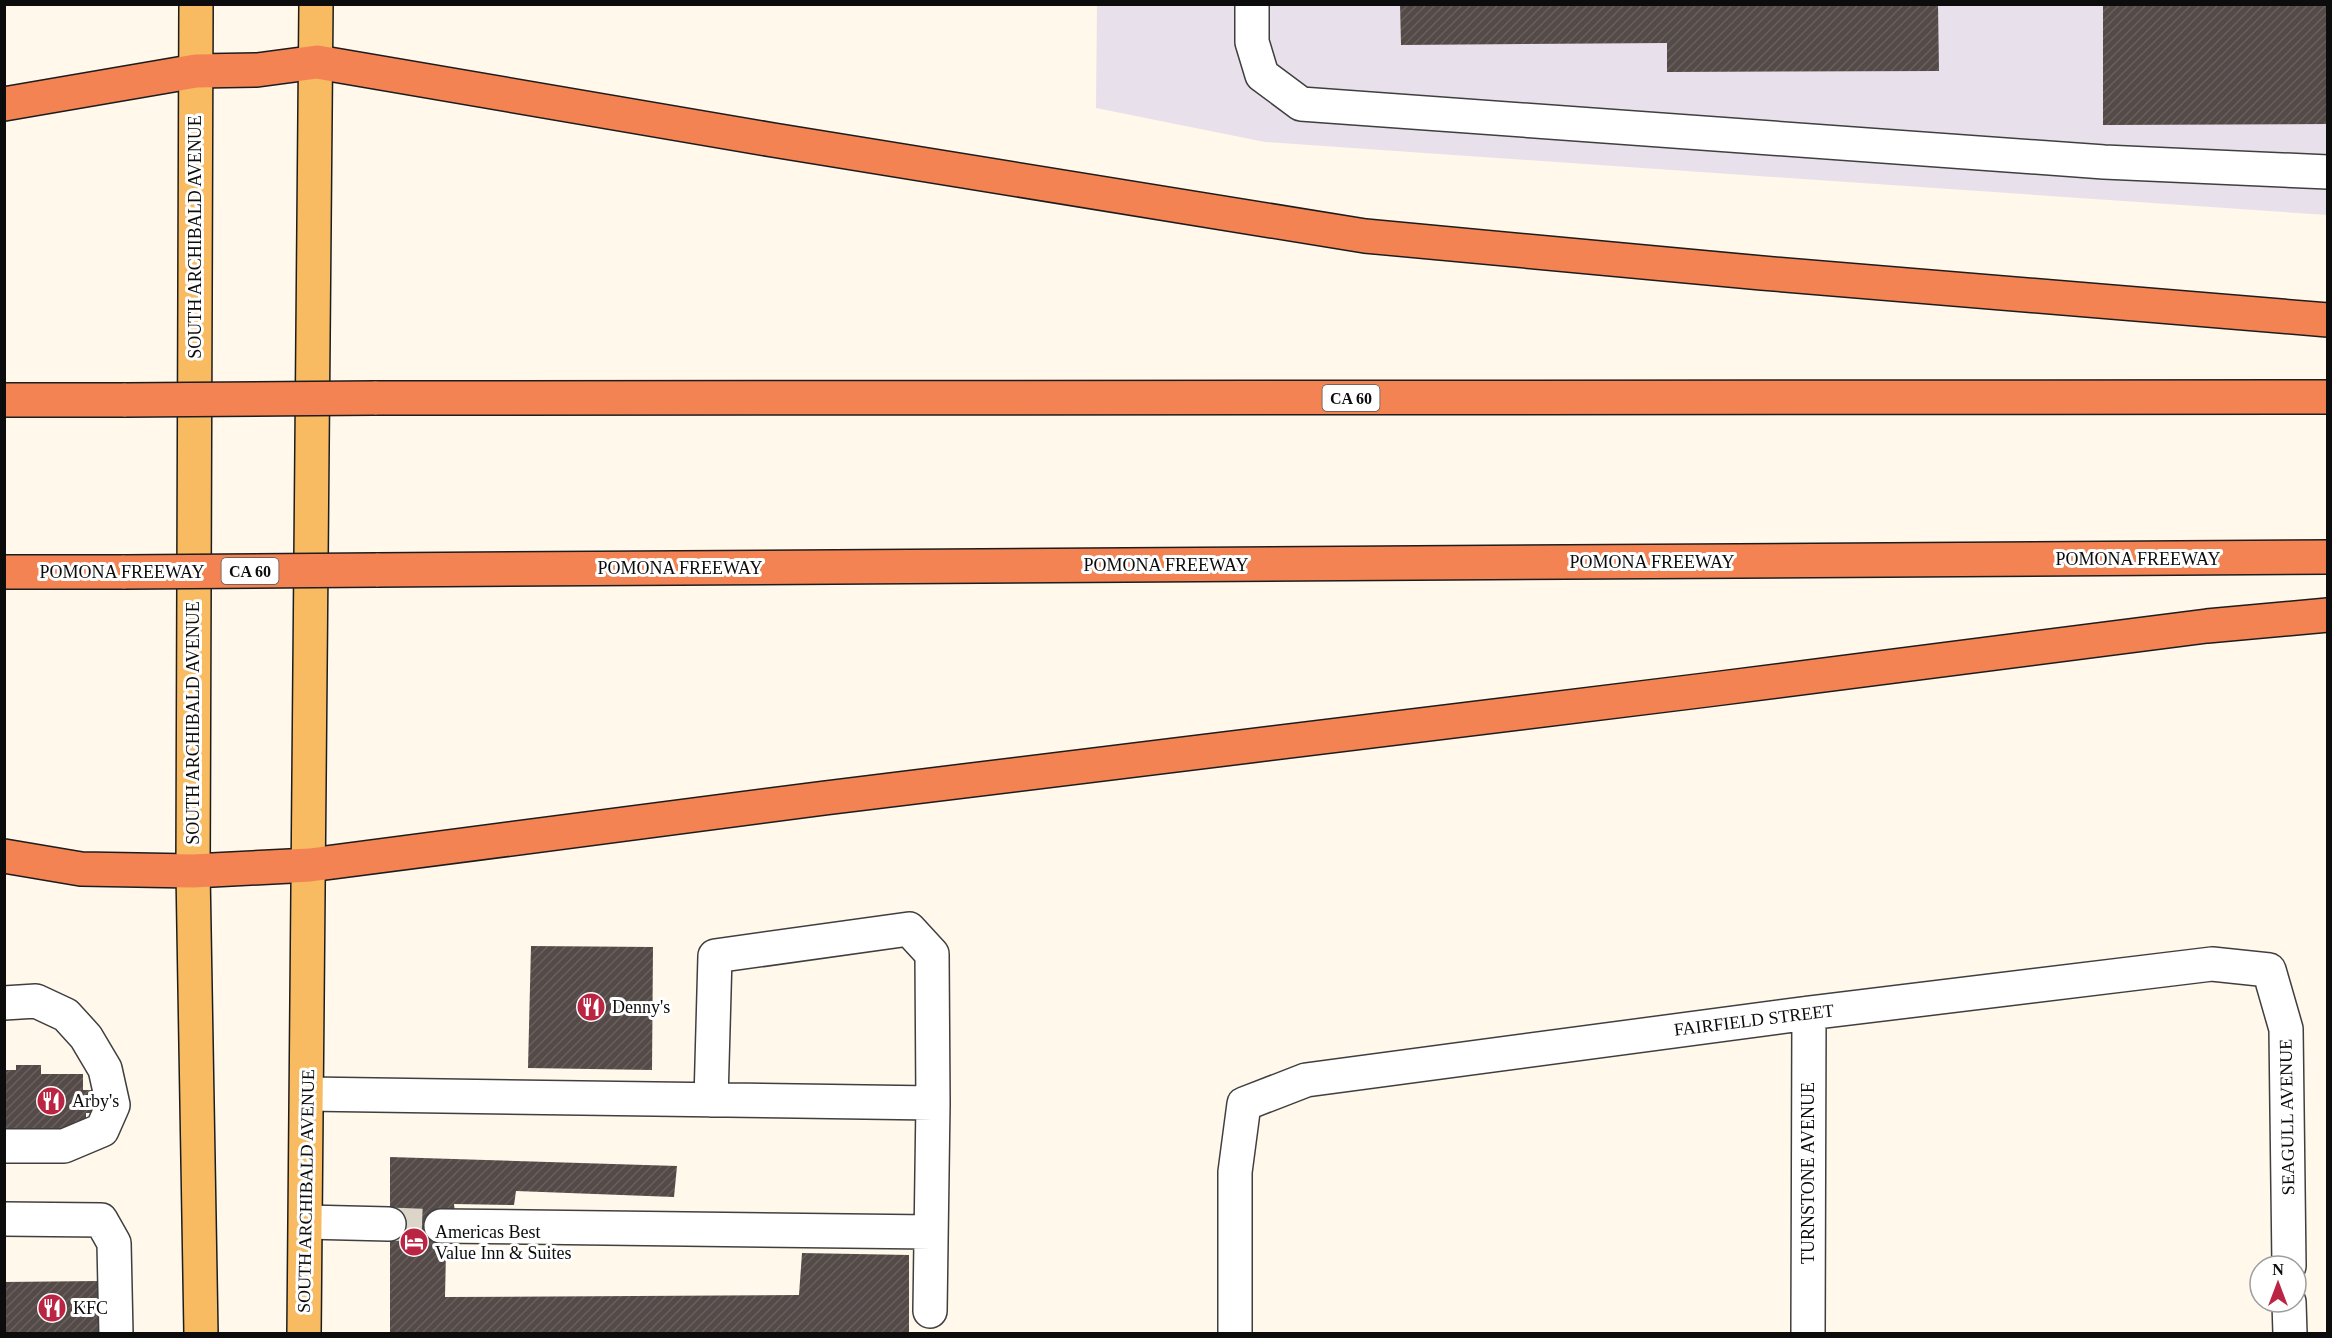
<svg xmlns="http://www.w3.org/2000/svg" width="2332" height="1338" font-family="Georgia,serif">
<style>
.industrial{fill:#e8e0eb}
.building{fill:url(#building-hatch)}
.lines{fill:none;stroke-linecap:round;stroke-linejoin:round}
.minor-tunnel{stroke:#dbd5ca;stroke-width:33;stroke-dasharray:33 16;stroke-linecap:butt}
.minor-casing{stroke:#3f3f3f;stroke-width:36}
.major-casing{stroke:#1d1d1d;stroke-width:36}
.highway-casing{stroke:#1d1d1d;stroke-width:36}
.minor{stroke:#fff;stroke-width:33}
.major{stroke:#f8bb61;stroke-width:33}
.highway{stroke:#f48353;stroke-width:33}
.highway-bridge-casing{stroke:#1d1d1d;stroke-width:36;stroke-linecap:butt}
.highway-bridge{stroke:#f48353;stroke-width:33}
.labels{text-anchor:middle;stroke-width:6;stroke-linejoin:round;paint-order:stroke}
.shield{fill:#fff;stroke:#555;stroke-width:1.5}
.shield-label{font-size:16px;font-weight:bold;fill:#0c0c0c}
.street-label{font-size:18px;fill:#0c0c0c;stroke:#fff}
.poi-label{font-size:18px;fill:#0c0c0c;stroke:#fff;text-anchor:start}
</style>
<defs>
<pattern id="building-hatch" width="6" height="6" patternUnits="userSpaceOnUse" patternTransform="scale(1.5)"><rect width="6" height="6" fill="#544b48"/><path d="M-1 1l2-2M0 6l6-6M5 7l2-2" fill="none" stroke="#68605e"/></pattern>
</defs>
<rect width="100%" height="100%" fill="#fff8eb"/>
<path class="industrial" d="M 1097,5 L 2327,5 L 2327,215 L 1265,142 L 1096,108 Z"/>
<path class="building" d="M 1400,4 L 1938,4 L 1939,71 L 1667,72 L 1667,43 L 1401,45 Z
M 2103,4 L 2328,4 L 2328,124 L 2103,125 Z
M 531,946 L 653,947 L 652,1070 L 528,1068 Z
M 16,1065 L 41,1065 L 41,1074 L 83,1074 L 83,1090 L 98,1090 L 98,1113 L 86,1113 L 86,1131 L 4,1136 L 4,1070 L 16,1070 Z
M 390,1157 L 677,1166 L 674,1197 L 516,1191 L 514,1205 L 454,1204 L 455,1213 L 429,1233 L 446,1251 L 445,1297 L 799,1295 L 802,1253 L 909,1255 L 909,1334 L 390,1334 Z
M 99,1281 L 99,1334 L 4,1334 L 4,1282 Z"/>
<g class="lines">
<path class="minor-tunnel" d="M 389,1224 L 441,1226"/>
<g class="minor-casing">
<path id="minor" d="M 1252,4 L 1252,42 L 1262,75 L 1301,104 L 2104,162 L 2328,172
M 4,1003 L 36,1001 L 66,1015 L 86,1037 L 105,1069 L 113,1105 L 102,1130 L 64,1146 L 4,1146
M 307,1094 L 933,1103 L 932,954 L 909,929 L 715,956 L 711,1100
M 4,1219 L 101,1220 L 114,1243 L 116,1334
M 306,1222 L 389,1224
M 441,1226 L 931,1232
M 2289,1302 L 2290,1334
M 930,1311 L 933,1103
M 1235,1334 L 1235,1172 L 1244,1104 L 1306,1080 L 1809,1013 L 2212,964 L 2269,970 L 2286,1029 L 2289,1266
M 1808,1334 L 1809,1013"/>
</g>
<g class="major-casing">
<path id="major" d="M 196,4 L 193,871 L 201,1334
M 304,1334 L 316,4"/>
</g>
<g class="highway-casing">
<path id="highway" d="M 4,104 L 196,71 L 257,70 L 317,62 L 773,140 L 1365,236 L 1762,273 L 2328,320
M 374,398 L 2328,397
M 4,400 L 126,400
M 376,570 L 2328,557
M 4,572 L 125,572
M 4,856 L 81,869 L 193,871 L 310,865 L 825,798 L 1706,690 L 2207,626 L 2328,615"/>
</g>
<use href="#minor" class="minor"/>
<use href="#major" class="major"/>
<use href="#highway" class="highway"/>
<g class="highway-bridge-casing">
<path id="highway-bridge" d="M 126,400 L 374,398
M 125,572 L 376,570"/>
</g>
<use href="#highway-bridge" class="highway-bridge"/>
</g>
<defs>
<g id="restaurant-disc" transform="scale(1.5)"><circle r="9.5" fill="#bb2544" stroke="#fff"/><path d="M-5-6h1v4h1v-4h1v4h1v-4h1v5L-1.5 .5V6h-2V.5L-5-1ZM5-6V6H3V1.5H1.5Q1.5-4 5-6Z" fill="#fff"/></g>
<g id="hotel-disc" transform="scale(1.5)"><circle r="9.5" fill="#bb2544" stroke="#fff"/><path d="M-6-4.5h1.5V1H6V5H4.5V3h-9V5H-6ZM-4 0a1.8 1.8 0 1 1 3.6 0ZM.5 0V-2.5h3Q6-2.5 6 0Z" fill="#fff"/></g>
</defs>
<g fill-rule="evenodd">
<use href="#restaurant-disc" x="591" y="1007"/>
<use href="#restaurant-disc" x="51" y="1101"/>
<use href="#hotel-disc" x="414" y="1242"/>
<use href="#restaurant-disc" x="52" y="1308"/>
</g>
<g class="labels">
<g class="shield">
<rect x="1322.5" y="385" width="57" height="26" rx="4.5"/>
<rect x="221.5" y="558" width="57" height="26" rx="4.5"/>
</g>
<g class="shield-label">
<text x="1351" y="404">CA 60</text>
<text x="250" y="577">CA 60</text>
</g>
<g class="street-label">
<text transform="translate(195 237) rotate(-90)" y="6">SOUTH ARCHIBALD AVENUE</text>
<text x="2138" y="565">POMONA FREEWAY</text>
<text x="1652" y="568">POMONA FREEWAY</text>
<text x="1166" y="571">POMONA FREEWAY</text>
<text x="680" y="574">POMONA FREEWAY</text>
<text x="122" y="578">POMONA FREEWAY</text>
<text transform="translate(193 723) rotate(-90)" y="6">SOUTH ARCHIBALD AVENUE</text>
<text transform="translate(1754 1020) rotate(-7)" y="6">FAIRFIELD STREET</text>
<text transform="translate(2287 1117) rotate(-91)" y="6">SEAGULL AVENUE</text>
<text transform="translate(1808 1173) rotate(-90)" y="6">TURNSTONE AVENUE</text>
<text transform="translate(306 1191) rotate(-89)" y="6">SOUTH ARCHIBALD AVENUE</text>
</g>
<g class="poi-label">
<text x="612" y="1013">Denny's</text>
<text x="72" y="1107">Arby's</text>
<text x="435" y="1238">Americas Best<tspan x="435" dy="21">Value Inn &amp; Suites</tspan></text>
<text x="73" y="1314">KFC</text>
</g>
</g>
<rect width="2332" height="1338" fill="none" stroke="#0c0c0c" stroke-width="12"/>
<g transform="translate(2278 1284)"><circle r="28" fill="#ffffff" stroke="#9e9e9e" stroke-width="1.5"/>
<path d="M0-4.5L10 22L0 15L-10 22Z" fill="#bb2544"/>
<text y="-9" font-size="16" font-weight="bold" text-anchor="middle" fill="#0c0c0c">N</text>
</g>
</svg>
